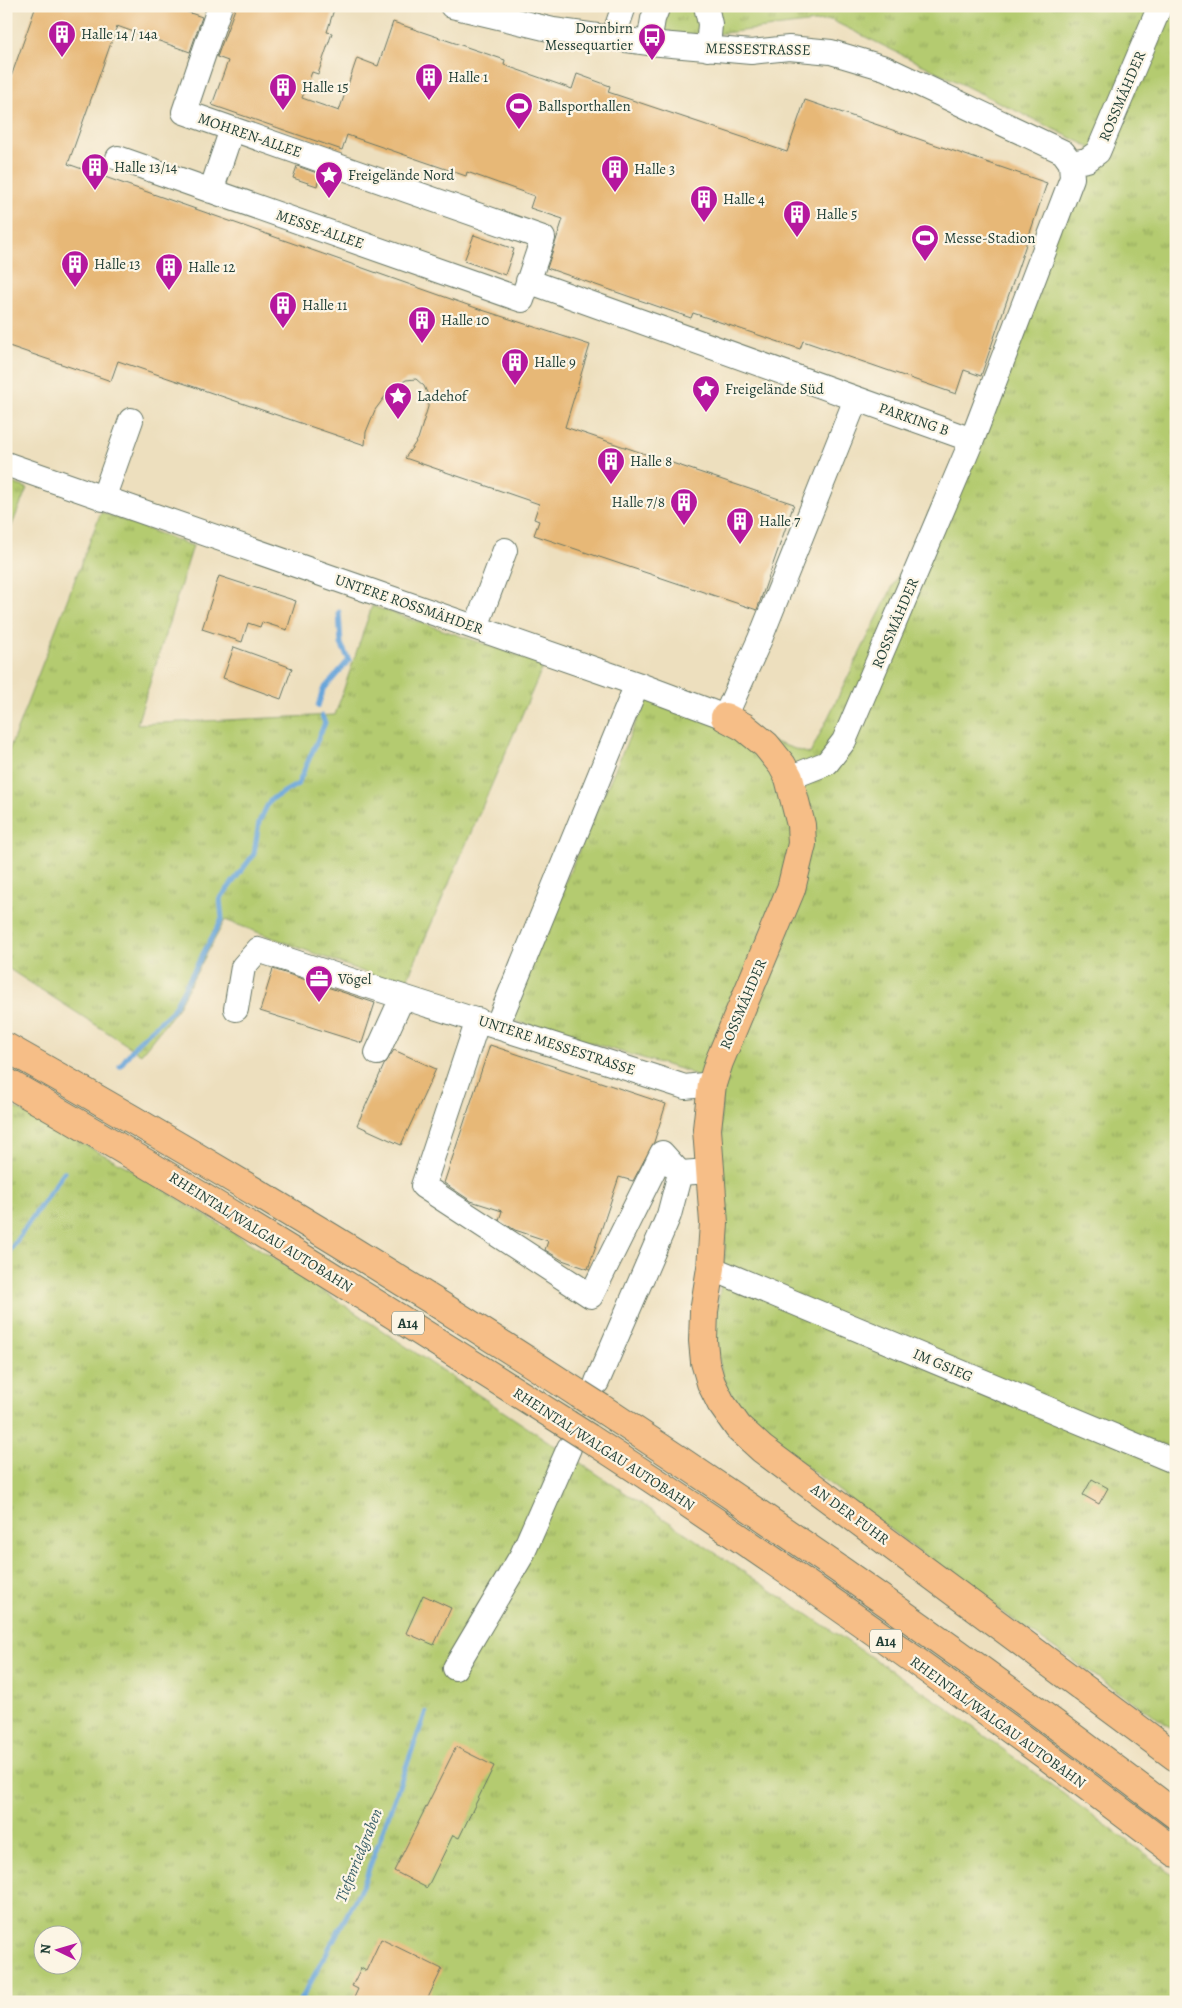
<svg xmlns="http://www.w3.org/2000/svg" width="1182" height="2008" font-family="Alegreya,serif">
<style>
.grass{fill:url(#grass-tufts);stroke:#6a8452;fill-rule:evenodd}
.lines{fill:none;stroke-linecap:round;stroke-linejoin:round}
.stream{stroke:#68a5da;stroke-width:5}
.building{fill:#e7b877}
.minor-casing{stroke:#677664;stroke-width:26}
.major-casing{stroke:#677664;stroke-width:30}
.highway-casing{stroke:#677664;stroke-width:30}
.minor{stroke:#fff;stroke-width:24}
.major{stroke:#f6be87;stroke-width:28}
.highway{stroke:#f6be87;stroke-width:28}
.highway-bridge-casing{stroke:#677664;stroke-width:30;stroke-linecap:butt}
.highway-bridge{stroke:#f6be87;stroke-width:28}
.labels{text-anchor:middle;stroke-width:4.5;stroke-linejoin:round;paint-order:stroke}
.shield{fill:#fcf5e5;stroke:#617469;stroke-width:1}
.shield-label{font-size:14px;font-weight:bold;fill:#1f3d34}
.poi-label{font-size:15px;fill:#1f3d34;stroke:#fcf5e5;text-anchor:start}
.street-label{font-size:15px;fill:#1f3d34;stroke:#fcf5e5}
.water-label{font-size:16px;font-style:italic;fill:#355c66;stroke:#fcf5e5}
</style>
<defs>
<pattern id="grass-tufts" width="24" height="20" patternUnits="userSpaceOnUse" patternTransform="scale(1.25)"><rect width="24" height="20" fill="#b4cb70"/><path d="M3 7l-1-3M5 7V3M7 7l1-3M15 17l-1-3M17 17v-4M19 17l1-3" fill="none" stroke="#92a65d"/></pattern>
</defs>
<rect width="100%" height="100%" fill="#fcf5e5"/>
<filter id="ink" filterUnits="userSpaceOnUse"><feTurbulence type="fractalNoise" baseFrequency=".02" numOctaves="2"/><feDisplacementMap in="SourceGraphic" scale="10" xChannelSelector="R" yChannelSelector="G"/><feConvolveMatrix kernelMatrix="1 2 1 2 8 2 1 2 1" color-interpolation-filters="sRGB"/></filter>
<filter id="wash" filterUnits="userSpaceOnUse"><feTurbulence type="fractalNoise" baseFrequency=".0096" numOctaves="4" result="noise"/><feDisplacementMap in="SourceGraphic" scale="20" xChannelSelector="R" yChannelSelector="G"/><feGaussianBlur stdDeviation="1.12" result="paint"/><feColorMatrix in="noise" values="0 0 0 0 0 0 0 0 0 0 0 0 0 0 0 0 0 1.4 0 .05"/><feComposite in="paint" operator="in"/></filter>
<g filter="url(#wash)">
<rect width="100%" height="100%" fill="#eddfbe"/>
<path class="grass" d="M 650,6 L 1176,6 L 1176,1731 L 974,1593 L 757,1429 L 724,1384 L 714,1334 L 725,1251 L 726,1195 L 719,1143 L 722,1093 L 687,1071 L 505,1018 L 646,699 L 810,754 L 960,450 L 1090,147 L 831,20 L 635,44 Z
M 6,481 L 27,488 L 6,540 Z
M 101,512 L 193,546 L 137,724 L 335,715 L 372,606 L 544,664 L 404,987 L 225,920 L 175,1012 L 141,1054 L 6,967 L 6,758 Z
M 6,1103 L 129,1168 L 269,1255 L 943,1705 L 1176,1877 L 1176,2002 L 6,2002 ZM 42,1936 L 72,1936 L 72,1966 L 42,1966 Z"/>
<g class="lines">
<path class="stream" d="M 318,706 L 323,690 L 349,660 L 341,644 L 339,612
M 120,1066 L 138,1042 L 172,1011 L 222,919 L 220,899 L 254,854 L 259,822 L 270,800 L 298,784 L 325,723 L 322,716
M 6,1256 L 64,1172
M 300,2002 L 363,1885 L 426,1712"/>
</g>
<g id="blocks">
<path class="building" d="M 36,6 L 170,6 L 202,17 L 190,52 L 117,26 L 68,164 L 479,309 L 590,345 L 565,427 L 794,504 L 757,610 L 534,535 L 539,521 L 534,519 L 539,504 L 405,458 L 418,439 L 428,407 L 428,395 L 424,386 L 416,379 L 406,380 L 389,391 L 375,410 L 366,432 L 365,445 L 118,361 L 111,381 L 6,345 L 6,91 Z
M 236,6 L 335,6 L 327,32 L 332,33 L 318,74 L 312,72 L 302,98 L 339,111 L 357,58 L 378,66 L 393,22 L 505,60 L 504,65 L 572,89 L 577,74 L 610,86 L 608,92 L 787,152 L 805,100 L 1047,183 L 981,376 L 964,370 L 956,394 L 803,341 L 800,349 L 693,313 L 691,318 L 547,268 L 563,219 L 530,208 L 534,196 L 467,172 L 466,176 L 347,135 L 342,150 L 212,105 L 228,61 L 217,57 Z
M 297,166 L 320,174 L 317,186 L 293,178 Z
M 474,235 L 514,249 L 505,275 L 464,261 Z
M 219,576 L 296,601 L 287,630 L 262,622 L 260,627 L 248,623 L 242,642 L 202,629 Z
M 234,647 L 292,668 L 281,699 L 223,678 Z
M 273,969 L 375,1003 L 362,1043 L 260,1011 Z
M 490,1045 L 666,1104 L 654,1142 L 633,1181 L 619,1177 L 588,1269 L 562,1260 L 545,1250 L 548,1241 L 515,1230 L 499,1220 L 502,1211 L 471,1201 L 444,1183 Z
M 394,1050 L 436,1069 L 401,1145 L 357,1125 L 384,1065 Z
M 1092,1479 L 1108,1488 L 1099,1504 L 1083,1495 Z
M 423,1595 L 451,1608 L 434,1645 L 406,1633 Z
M 456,1747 L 494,1766 L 459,1838 L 453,1835 L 427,1888 L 394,1871 Z
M 381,1939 L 442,1969 L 426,2002 L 352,2002 L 358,1989 L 352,1986 L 361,1968 L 366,1971 Z"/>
</g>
</g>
<g filter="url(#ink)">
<use href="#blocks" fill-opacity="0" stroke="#677664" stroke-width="1"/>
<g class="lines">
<g class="minor-casing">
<path id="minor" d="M 452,6 L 553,30 L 649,43 L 751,52 L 789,48 L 831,52 L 885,68 L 1063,152 L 1071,163 L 1072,178 L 972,440 L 844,741 L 827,763 L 789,778
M 706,6 L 710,24 L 708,49
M 613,38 L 624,6
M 649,43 L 653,19 L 658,6
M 118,158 L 522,300 L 543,238 L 184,112 L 220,6
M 1071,163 L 1087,160 L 1098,152 L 1160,6
M 211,191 L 232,129
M 528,281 L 972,440
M 6,464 L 637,684 L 725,717 L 760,639 L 856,399
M 103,499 L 131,420
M 476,627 L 505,550
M 236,1009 L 243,967 L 258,950 C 400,997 543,1041 685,1087 L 712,1084
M 478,1020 L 423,1186 L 591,1296 L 662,1153 L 680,1173
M 497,1026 L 637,684
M 377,1053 L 402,998
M 711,1268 L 1176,1462
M 597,1382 L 669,1215 L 680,1173 L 695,1172
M 455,1668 L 522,1555 L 569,1448"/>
</g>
<g class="major-casing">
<path id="major" d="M 725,717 L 744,727 L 766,745 L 782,765 L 789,778 L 801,825 L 802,844 L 791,889 L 719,1062 L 712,1084 L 707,1129 L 714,1223 L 711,1268 L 704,1311 L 703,1341 L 705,1362 L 711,1383 L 721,1403 L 738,1427 L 762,1449 L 1176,1757"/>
</g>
<g class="highway-casing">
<path id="highway" d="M 6,1047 C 201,1157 392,1272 579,1394
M 6,1082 C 197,1190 382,1307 567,1424
M 601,1408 C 797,1537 989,1672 1176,1815
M 589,1438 C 790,1568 985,1708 1176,1853"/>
</g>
<use href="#minor" class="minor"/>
<use href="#major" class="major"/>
<use href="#highway" class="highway"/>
<g class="highway-bridge-casing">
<path id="highway-bridge" d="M 579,1394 L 601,1408
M 567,1424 L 589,1438"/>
</g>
<use href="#highway-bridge" class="highway-bridge"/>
</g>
</g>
<defs>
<g id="building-pin" transform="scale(1.4375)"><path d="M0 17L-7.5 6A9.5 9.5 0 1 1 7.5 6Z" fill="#b5179e" stroke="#fcf5e5"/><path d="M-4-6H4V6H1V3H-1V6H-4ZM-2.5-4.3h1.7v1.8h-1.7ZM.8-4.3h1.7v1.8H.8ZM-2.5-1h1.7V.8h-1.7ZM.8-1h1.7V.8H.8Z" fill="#fff"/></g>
<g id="bus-pin" transform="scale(1.4375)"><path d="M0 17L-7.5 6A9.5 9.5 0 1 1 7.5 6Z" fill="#b5179e" stroke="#fcf5e5"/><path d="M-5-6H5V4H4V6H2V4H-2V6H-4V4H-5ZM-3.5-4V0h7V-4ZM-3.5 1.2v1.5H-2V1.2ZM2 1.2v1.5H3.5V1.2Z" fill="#fff"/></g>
<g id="stadium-pin" transform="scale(1.4375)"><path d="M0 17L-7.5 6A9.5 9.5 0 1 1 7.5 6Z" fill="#b5179e" stroke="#fcf5e5"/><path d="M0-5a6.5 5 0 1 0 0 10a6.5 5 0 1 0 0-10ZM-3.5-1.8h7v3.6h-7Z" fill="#fff"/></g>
<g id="sight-pin" transform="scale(1.4375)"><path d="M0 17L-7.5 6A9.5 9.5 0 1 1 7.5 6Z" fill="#b5179e" stroke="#fcf5e5"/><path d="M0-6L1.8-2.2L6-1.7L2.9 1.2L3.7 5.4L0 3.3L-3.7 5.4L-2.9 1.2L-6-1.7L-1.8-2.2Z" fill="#fff"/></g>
<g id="office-pin" transform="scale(1.4375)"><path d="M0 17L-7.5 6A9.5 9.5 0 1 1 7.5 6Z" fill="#b5179e" stroke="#fcf5e5"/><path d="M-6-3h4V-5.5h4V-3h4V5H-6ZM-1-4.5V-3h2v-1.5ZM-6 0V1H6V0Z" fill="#fff"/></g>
</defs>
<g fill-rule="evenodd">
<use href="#building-pin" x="62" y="34"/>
<use href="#bus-pin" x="652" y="37"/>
<use href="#building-pin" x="429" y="77"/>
<use href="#building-pin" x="283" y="87"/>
<use href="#stadium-pin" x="519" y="106"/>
<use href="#building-pin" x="95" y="167"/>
<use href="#building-pin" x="615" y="169"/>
<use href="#sight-pin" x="329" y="175"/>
<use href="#building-pin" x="704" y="199"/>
<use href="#building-pin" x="797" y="214"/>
<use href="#stadium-pin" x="925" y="238"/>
<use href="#building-pin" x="75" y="264"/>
<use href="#building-pin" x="169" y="267"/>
<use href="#building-pin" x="283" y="305"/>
<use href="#building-pin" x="422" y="320"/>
<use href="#building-pin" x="515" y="362"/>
<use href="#sight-pin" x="706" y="389"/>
<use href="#sight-pin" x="398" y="396"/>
<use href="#building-pin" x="611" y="461"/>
<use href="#building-pin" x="684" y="502"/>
<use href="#building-pin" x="740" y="521"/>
<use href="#office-pin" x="319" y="979"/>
</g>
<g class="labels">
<g class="shield">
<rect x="392" y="1311.5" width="32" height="23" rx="4"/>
<rect x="870" y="1629.5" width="32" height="23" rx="4"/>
</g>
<g class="shield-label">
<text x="408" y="1328">A14</text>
<text x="886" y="1646">A14</text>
</g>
<g class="poi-label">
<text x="633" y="33" text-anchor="end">Dornbirn<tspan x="633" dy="17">Messequartier</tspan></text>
<text x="81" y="39">Halle 14 / 14a</text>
<text x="448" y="82">Halle 1</text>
<text x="302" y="92">Halle 15</text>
<text x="538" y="111">Ballsporthallen</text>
<text x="114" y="172">Halle 13/14</text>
<text x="634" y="174">Halle 3</text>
<text x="348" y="180">Freigelände Nord</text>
<text x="723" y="204">Halle 4</text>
<text x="816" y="219">Halle 5</text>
<text x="944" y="243">Messe-Stadion</text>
<text x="94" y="269">Halle 13</text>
<text x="188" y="272">Halle 12</text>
<text x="302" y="310">Halle 11</text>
<text x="441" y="325">Halle 10</text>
<text x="534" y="367">Halle 9</text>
<text x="725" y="394">Freigelände Süd</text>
<text x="417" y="401">Ladehof</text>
<text x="630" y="466">Halle 8</text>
<text x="665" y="507" text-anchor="end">Halle 7/8</text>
<text x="759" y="526">Halle 7</text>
<text x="338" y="984">Vögel</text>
</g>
<g class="street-label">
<text transform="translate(758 49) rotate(1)" y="5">MESSESTRASSE</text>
<text transform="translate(1122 96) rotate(-67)" y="5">ROSSMÄHDER</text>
<text transform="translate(250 135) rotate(19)" y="5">MOHREN-ALLEE</text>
<text transform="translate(320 229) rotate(19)" y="5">MESSE-ALLEE</text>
<text transform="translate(914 419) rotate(19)" y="5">PARKING B</text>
<text transform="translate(409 604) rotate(19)" y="5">UNTERE ROSSMÄHDER</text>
<text transform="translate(895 623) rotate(-67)" y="5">ROSSMÄHDER</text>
<text transform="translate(743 1004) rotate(-67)" y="5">ROSSMÄHDER</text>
<text transform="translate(557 1045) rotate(18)" y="5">UNTERE MESSESTRASSE</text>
<text transform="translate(261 1232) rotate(32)" y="5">RHEINTAL/WALGAU AUTOBAHN</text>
<text transform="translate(943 1365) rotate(23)" y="5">IM GSIEG</text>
<text transform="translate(604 1449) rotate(33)" y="5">RHEINTAL/WALGAU AUTOBAHN</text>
<text transform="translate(850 1514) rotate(36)" y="5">AN DER FUHR</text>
<text transform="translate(998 1722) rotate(36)" y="5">RHEINTAL/WALGAU AUTOBAHN</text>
</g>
<g class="water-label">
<text transform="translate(358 1855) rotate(-68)" y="6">Tiefenriedgraben</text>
</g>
</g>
<rect width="1182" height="2008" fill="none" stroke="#fcf5e5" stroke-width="25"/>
<g transform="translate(58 1950) rotate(275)"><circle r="24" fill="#fcf5e5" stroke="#a4ab9e"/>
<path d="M0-4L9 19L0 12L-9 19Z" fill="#b5179e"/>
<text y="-8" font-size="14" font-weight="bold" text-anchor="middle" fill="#1f3d34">N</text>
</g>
</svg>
